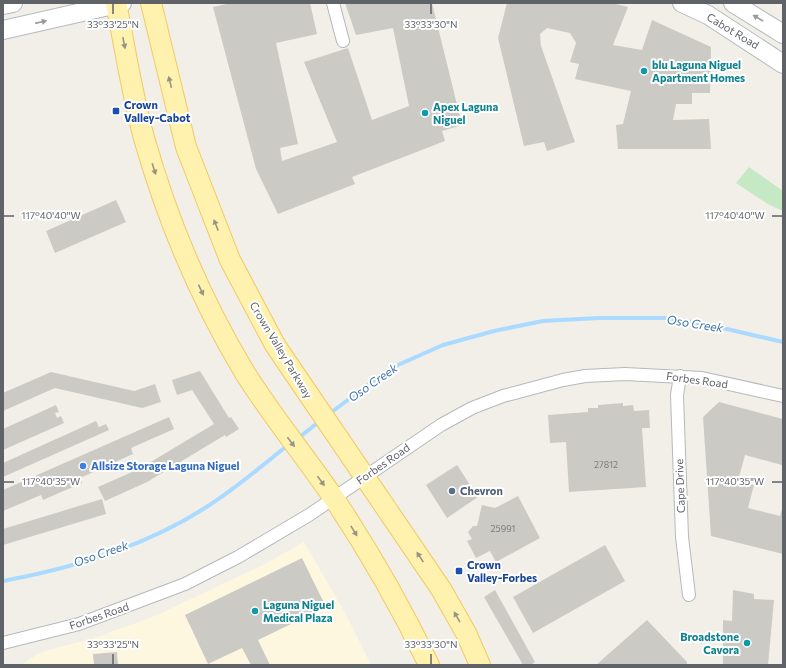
<svg xmlns="http://www.w3.org/2000/svg" width="786" height="668" font-family="Commissioner,sans-serif">
<style>
.commercial{fill:#fef7e0}
.green{fill:#c5e8c5}
.lines{fill:none;stroke-linecap:round;stroke-linejoin:round}
.stream{stroke:#aadaff;stroke-width:4}
.building{fill:#cccac5}
.minor-casing{stroke:#b5b8bc;stroke-width:14}
.secondary-casing{stroke:#b6babf;stroke-width:20}
.primary-casing{stroke:#f2c960;stroke-width:22}
.minor{stroke:#fff;stroke-width:12}
.secondary{stroke:#fff;stroke-width:18}
.primary{stroke:#fff2af;stroke-width:20}
.oneway{fill:#979a9d}
.oneway2{fill:#979581}
.ticks{fill:none;stroke:#5f6368;stroke-width:1.5}
.culture-dot{fill:#0f9aa8;stroke:#fff;stroke-width:1.5}
.transit-dot{fill:#1a4fb4;stroke:#fff;stroke-width:1.5}
.shop-dot{fill:#3f7fe0;stroke:#fff;stroke-width:1.5}
.service-dot{fill:#5c6f8a;stroke:#fff;stroke-width:1.5}
.labels{text-anchor:middle;stroke-width:4;stroke-linejoin:round;paint-order:stroke}
.number-label{font-size:9px;fill:#7a7d7f}
.street-label{font-size:11px;fill:#5f6368;stroke:#fff}
.culture-label{font-size:11px;font-weight:bold;fill:#0d838f;stroke:#fff;text-anchor:start}
.transit-label{font-size:11px;font-weight:bold;fill:#164399;stroke:#fff;text-anchor:start}
.shop-label{font-size:11px;font-weight:bold;fill:#366cbe;stroke:#fff;text-anchor:start}
.service-label{font-size:11px;font-weight:bold;fill:#4e5e75;stroke:#fff;text-anchor:start}
.water-label{font-size:12px;font-style:italic;fill:#4174aa;stroke:#fff}
.ticks-label{font-size:10px;text-anchor:middle;fill:#5f6368;stroke:#fff;stroke-width:4;stroke-linejoin:round;paint-order:stroke}
</style>
<rect width="100%" height="100%" fill="#f1efe8"/>
<path class="commercial" d="M 304,542 L 345,613 L 371,665 L 21,665 L 38,654 L 48,650 L 92,639 L 155,616 L 265,564 Z"/>
<path class="green" d="M 749,167 L 783,191 L 783,211 L 768,204 L 736,183 Z"/>
<g class="lines">
<path class="stream" d="M 329,414 L 391,368 L 443,345 L 494,331 L 543,321 L 599,318 L 665,318 L 705,324 L 783,342
M 297,439 L 320,421
M 3,581 C 74,568 147,546 208,506 C 236,488 262,466 288,445"/>
</g>
<path class="building" d="M 231,3 L 310,3 L 317,34 L 276,43 L 298,144 L 280,148 L 282,161 L 337,142 L 304,62 L 348,48 L 372,120 L 409,106 L 393,28 L 356,35 L 345,3 L 432,3 L 462,125 L 442,131 L 445,141 L 352,177 L 355,184 L 278,214 L 256,169 L 213,7 Z
M 507,3 L 612,3 L 628,7 L 613,45 L 642,50 L 652,20 L 711,47 L 710,93 L 692,93 L 692,104 L 676,104 L 673,120 L 709,119 L 711,149 L 618,149 L 616,125 L 623,124 L 631,91 L 575,79 L 579,64 L 570,62 L 576,43 L 570,33 L 547,28 L 540,34 L 541,46 L 575,142 L 547,151 L 544,142 L 524,146 L 498,38 Z
M 116,200 L 126,222 L 55,253 L 46,231 Z
M 200,371 L 229,418 L 231,417 L 239,429 L 226,437 L 225,435 L 147,482 L 105,501 L 98,487 L 139,469 L 214,424 L 192,390 L 177,395 L 172,380 Z
M 51,372 L 134,391 L 155,384 L 161,402 L 142,408 L 55,388 L 3,411 L 3,393 Z
M 719,402 L 783,419 L 782,465 L 745,455 L 738,481 L 754,485 L 748,508 L 780,516 L 783,506 L 783,554 L 711,536 L 703,417 Z
M 623,403 L 623,406 L 633,405 L 634,411 L 649,410 L 650,428 L 642,428 L 646,487 L 569,492 L 566,442 L 550,443 L 548,415 L 588,412 L 588,408 L 598,408 L 598,405 Z
M 56,405 L 59,412 L 55,413 L 57,418 L 61,416 L 64,423 L 3,450 L 3,429 Z
M 169,417 L 174,429 L 131,448 L 133,454 L 80,478 L 82,483 L 43,500 L 41,495 L 3,511 L 3,490 Z
M 96,421 L 99,427 L 106,424 L 109,430 L 3,477 L 3,463 Z
M 457,465 L 478,497 L 447,518 L 426,485 Z
M 518,496 L 540,538 L 496,562 L 490,551 L 476,558 L 467,541 L 472,539 L 468,532 L 473,526 L 477,526 L 482,505 L 495,508 Z
M 102,499 L 106,514 L 3,545 L 3,529 Z
M 605,545 L 625,581 L 533,633 L 513,597 Z
M 302,558 L 326,607 L 258,640 L 270,665 L 251,665 L 242,648 L 208,664 L 185,615 Z
M 495,590 L 535,662 L 531,665 L 523,665 L 484,597 Z
M 733,590 L 754,594 L 754,599 L 774,600 L 768,665 L 723,665 L 723,620 L 732,621 Z
M 647,620 L 687,662 L 687,665 L 596,665 Z
M 117,652 L 118,665 L 94,665 L 93,654 Z"/>
<g class="lines">
<g class="minor-casing">
<path id="minor" d="M 333,3 L 343,41
M 680,376 L 677,395 L 682,537 L 689,595
M 3,643 L 79,624 L 185,584 L 238,557 L 309,515 L 441,425 L 472,408 L 503,396 L 563,380 L 585,376 L 625,374 L 702,378 L 783,396"/>
</g>
<g class="secondary-casing">
<path id="secondary" d="M 682,3 L 708,15 L 783,64
M 733,3 L 783,34
M 3,5 L 13,3
M 3,30 L 122,3"/>
</g>
<g class="primary-casing">
<path id="primary" d="M 116,3 C 125,48 132,94 144,138 C 167,219 201,300 245,373 C 272,416 304,455 333,497 C 369,551 401,607 429,665
M 151,3 L 186,147 L 230,260 L 275,345 L 441,589 L 466,633 L 480,665"/>
</g>
<use href="#minor" class="minor"/>
<use href="#secondary" class="secondary"/>
<use href="#primary" class="primary"/>
</g>
<defs><path id="oneway-solid" d="M-6-.8H1V-3.2L6.5 0L1 3.2V.8H-6Z"/></defs>
<g class="oneway">
<use href="#oneway-solid" transform="translate(758 18) rotate(-149)"/>
<use href="#oneway-solid" transform="translate(41 22) rotate(-13)"/>
</g>
<g class="oneway2">
<use href="#oneway-solid" transform="translate(124 43) rotate(79)"/>
<use href="#oneway-solid" transform="translate(170 82) rotate(-104)"/>
<use href="#oneway-solid" transform="translate(154 169) rotate(72)"/>
<use href="#oneway-solid" transform="translate(216 225) rotate(-111)"/>
<use href="#oneway-solid" transform="translate(201 290) rotate(65)"/>
<use href="#oneway-solid" transform="translate(291 442) rotate(53)"/>
<use href="#oneway-solid" transform="translate(321 481) rotate(54)"/>
<use href="#oneway-solid" transform="translate(354 531) rotate(58)"/>
<use href="#oneway-solid" transform="translate(420 557) rotate(-123)"/>
<use href="#oneway-solid" transform="translate(457 617) rotate(-120)"/>
</g>
<path class="ticks" d="M 113,4 L 113,14M 431,4 L 431,14M 4,216 L 14,216M 772,216 L 782,216M 4,482 L 14,482M 772,482 L 782,482M 113,654 L 113,664M 431,654 L 431,664"/>
<g class="culture-dot">
<circle cx="644" cy="71" r="4"/>
<circle cx="425" cy="113" r="4"/>
<circle cx="255" cy="611" r="4"/>
<circle cx="747" cy="643" r="4"/>
</g>
<g class="transit-dot">
<rect x="112" y="107" width="8" height="8" rx="2"/>
<rect x="455" y="567" width="8" height="8" rx="2"/>
</g>
<circle class="shop-dot" cx="83" cy="466" r="4"/>
<circle class="service-dot" cx="452" cy="491" r="4"/>
<g class="labels">
<g class="number-label">
<text x="606" y="468">27812</text>
<text x="503" y="532">25991</text>
</g>
<g class="street-label">
<text transform="translate(733 31) rotate(31)" y="4">Cabot Road</text>
<text transform="translate(281 350) rotate(59)" y="4">Crown Valley Parkway</text>
<text transform="translate(697 380) rotate(8)" y="4">Forbes Road</text>
<text transform="translate(383 464) rotate(-35)" y="4">Forbes Road</text>
<text transform="translate(680 486) rotate(-92)" y="4">Cape Drive</text>
<text transform="translate(99 616) rotate(-19)" y="4">Forbes Road</text>
</g>
<g class="culture-label">
<text x="652" y="69">blu Laguna Niguel<tspan x="652" dy="13">Apartment Homes</tspan></text>
<text x="433" y="111">Apex Laguna<tspan x="433" dy="13">Niguel</tspan></text>
<text x="263" y="609">Laguna Niguel<tspan x="263" dy="13">Medical Plaza</tspan></text>
<text x="739" y="641" text-anchor="end">Broadstone<tspan x="739" dy="13">Cavora</tspan></text>
</g>
<g class="transit-label">
<text x="124" y="109">Crown<tspan x="124" dy="13">Valley-Cabot</tspan></text>
<text x="467" y="569">Crown<tspan x="467" dy="13">Valley-Forbes</tspan></text>
</g>
<g class="shop-label">
<text x="91" y="470">Allsize Storage Laguna Niguel</text>
</g>
<g class="service-label">
<text x="460" y="495">Chevron</text>
</g>
<g class="water-label">
<text transform="translate(695 324) rotate(9)" y="4">Oso Creek</text>
<text transform="translate(373 383) rotate(-35)" y="4">Oso Creek</text>
<text transform="translate(101 554) rotate(-19)" y="4">Oso Creek</text>
</g>
</g>
<g class="ticks-label">
<text x="113" y="28">33°33'25"N</text>
<text x="431" y="28">33°33'30"N</text>
<text x="735" y="219">117°40'40"W</text>
<text x="51" y="219">117°40'40"W</text>
<text x="735" y="485">117°40'35"W</text>
<text x="51" y="485">117°40'35"W</text>
<text x="113" y="648">33°33'25"N</text>
<text x="431" y="648">33°33'30"N</text>
</g>
<rect width="786" height="668" fill="none" stroke="#5f6368" stroke-width="8"/>
</svg>
